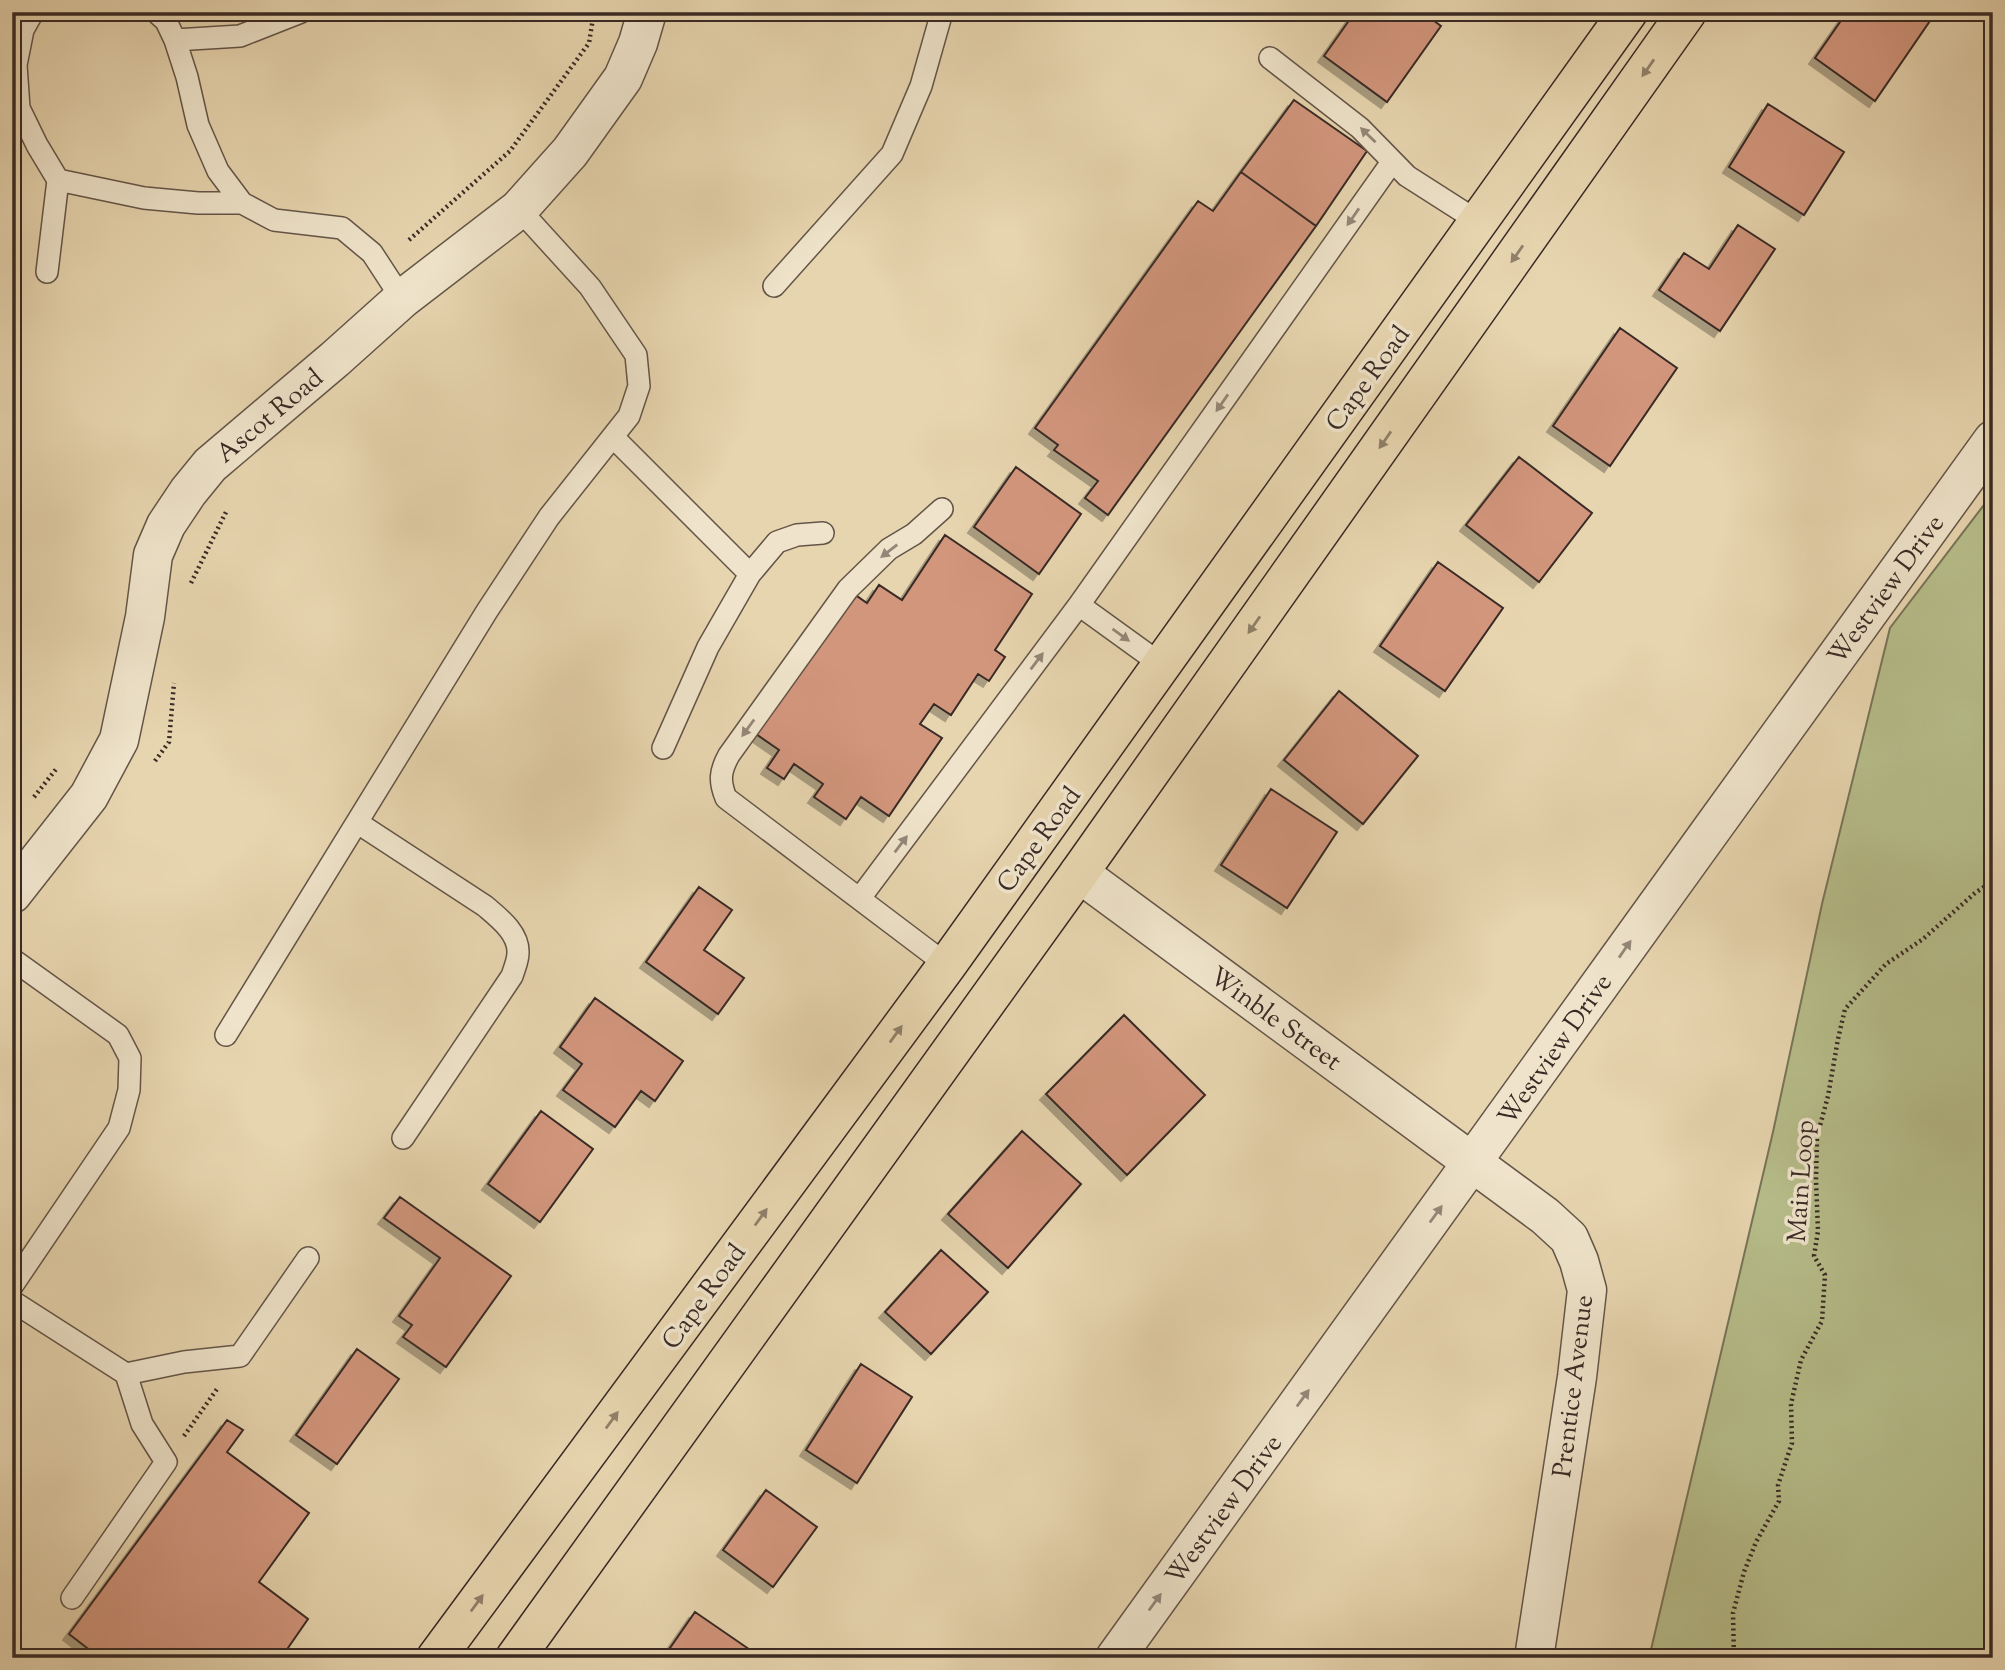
<svg xmlns="http://www.w3.org/2000/svg" width="2005" height="1670" font-family="'Sorts Mill Goudy',serif">
<style>
.green{fill:#b6bd8a;stroke:#787458;stroke-width:2}
.building{fill:#d2967d;stroke:#392a25;stroke-width:2;filter:url(#shadow)}
.lines{fill:none;stroke-linecap:round;stroke-linejoin:round}
.service-casing{stroke:#645548;stroke-width:24}
.minor-casing{stroke:#645548;stroke-width:41}
.primary-casing{stroke:#392a25;stroke-width:41}
.path{stroke:#392a25;stroke-width:4.5;stroke-dasharray:2 3.5;stroke-linecap:butt}
.service{stroke:#efe4cb;stroke-width:21}
.minor{stroke:#efe4cb;stroke-width:38}
.primary{stroke:#e7d5af;stroke-width:38}
.oneway{fill:#90806a}
.oneway2{fill:#948778}
.labels{text-anchor:middle;stroke-width:7;stroke-linejoin:round;paint-order:stroke}
.street-label{font-size:26px;fill:#392a25;stroke:#efe4cb}
</style>
<defs>
<filter id="shadow"><feDropShadow dx="-6" dy="6" stdDeviation="0" flood-color="#0004"/></filter>
</defs>
<rect width="100%" height="100%" fill="#e7d5af"/>
<filter id="stains"><feTurbulence type="fractalNoise" baseFrequency=".00286" numOctaves="4"/><feColorMatrix values="0 0 0 0 .2 0 0 0 0 .09 0 0 0 0 .02 0 0 0 .5 -.17"/></filter>
<radialGradient id="worn" r=".72"><stop offset=".6" stop-color="#630" stop-opacity="0"/><stop offset="1" stop-color="#630" stop-opacity=".3"/></radialGradient>
<path class="green" d="M 1993,493 L 1993,1658 L 1649,1658 L 1773,1132 L 1822,904 L 1890,628 Z"/>
<path class="building" d="M 1355,12 L 1422,12 L 1441,26 L 1387,102 L 1324,56 Z
M 1847,12 L 1931,12 L 1934,15 L 1875,101 L 1815,58 Z
M 1294,100 L 1367,151 L 1316,226 L 1241,172 Z
M 1768,104 L 1844,152 L 1804,215 L 1729,167 Z
M 1241,172 L 1316,226 L 1108,515 L 1085,498 L 1098,481 L 1054,450 L 1058,445 L 1035,428 L 1198,201 L 1213,211 Z
M 1738,225 L 1775,249 L 1720,331 L 1659,290 L 1684,253 L 1709,269 Z
M 1620,328 L 1677,368 L 1610,466 L 1553,426 Z
M 1519,457 L 1592,513 L 1539,582 L 1466,525 Z
M 1016,467 L 1081,514 L 1039,574 L 974,527 Z
M 945,535 L 1032,594 L 995,650 L 1005,657 L 989,681 L 978,674 L 951,715 L 934,704 L 920,724 L 942,738 L 889,816 L 861,797 L 846,819 L 814,797 L 823,784 L 794,764 L 784,779 L 767,768 L 779,750 L 756,734 L 851,592 L 867,603 L 879,585 L 902,600 Z
M 1438,562 L 1503,608 L 1445,691 L 1380,646 Z
M 1339,691 L 1418,756 L 1363,824 L 1284,760 Z
M 1271,789 L 1337,832 L 1287,908 L 1221,865 Z
M 699,887 L 732,910 L 704,950 L 744,978 L 718,1014 L 646,962 Z
M 595,998 L 683,1061 L 655,1101 L 641,1091 L 615,1127 L 563,1090 L 582,1064 L 560,1047 Z
M 1124,1015 L 1205,1095 L 1127,1175 L 1046,1094 Z
M 541,1111 L 593,1149 L 540,1222 L 488,1184 Z
M 1022,1131 L 1081,1184 L 1008,1268 L 948,1214 Z
M 400,1197 L 511,1276 L 446,1367 L 403,1337 L 412,1325 L 399,1316 L 440,1258 L 384,1218 Z
M 941,1250 L 988,1292 L 931,1354 L 885,1312 Z
M 357,1349 L 399,1379 L 337,1464 L 296,1435 Z
M 861,1364 L 912,1397 L 857,1483 L 806,1450 Z
M 227,1420 L 243,1430 L 227,1452 L 309,1513 L 259,1582 L 308,1619 L 281,1658 L 100,1658 L 69,1634 Z
M 766,1490 L 817,1527 L 773,1587 L 723,1550 Z
M 695,1612 L 759,1656 L 758,1658 L 663,1658 Z"/>
<g class="lines">
<g class="service-casing">
<path id="service" d="M 33,12 L 23,30 L 16,65 L 19,108 L 37,145 L 58,180 L 47,272
M 156,12 L 166,21 L 175,40 L 187,77 L 198,125 L 218,171 L 242,203 L 274,220 L 342,228 L 372,253 L 402,299
M 175,40 L 240,36 L 301,12
M 1270,58 L 1360,128 L 1407,176 L 1479,222
M 58,180 L 144,198 L 198,203 L 242,203
M 774,286 L 892,154 L 921,86 L 942,12
M 613,437 L 750,574
M 942,509 L 914,534 L 889,549 L 848,589 L 729,755 C 720,771 719,781 726,798 L 947,965
M 1079,605 L 1162,665
M 663,748 L 708,647 L 750,574 L 777,542 L 797,535 L 823,533
M 358,823 L 485,906 C 499,918 519,933 518,953 C 518,961 514,969 512,976 L 403,1138
M 860,898 L 1079,605 L 1392,162
M 12,959 L 118,1035 L 130,1058 L 129,1090 L 119,1128 L 12,1286
M 226,1035 L 487,611 L 549,517 L 629,416 L 639,386 L 636,355 L 590,287 L 519,209
M 12,1301 L 126,1374 L 142,1424 L 166,1462 L 72,1598
M 126,1374 L 184,1362 L 240,1356 L 308,1258"/>
</g>
<g class="minor-casing">
<path id="minor" d="M 1079,873 L 1545,1216 L 1569,1238 L 1579,1261 L 1587,1290 L 1577,1377 L 1534,1658
M 12,894 L 89,796 L 119,740 L 145,617 L 153,555 L 166,525 L 188,492 L 210,465 L 335,359 L 402,299 L 519,209 L 570,152 L 623,78 L 638,43 L 647,12
M 1115,1658 C 1409,1252 1699,845 1993,440"/>
</g>
<g class="primary-casing">
<path id="primary" d="M 436,1658 L 947,965 L 1628,12
M 515,1658 L 1079,873 L 1687,12"/>
</g>
<path class="path" d="M 409,240 L 510,151 L 589,43 L 594,12
M 191,583 L 226,512
M 155,761 L 169,742 L 174,683
M 34,797 L 57,768
M 184,1436 L 217,1389
M 1734,1658 L 1733,1613 L 1744,1572 L 1756,1542 L 1779,1501 L 1778,1485 L 1792,1443 L 1791,1404 L 1801,1360 L 1822,1321 L 1825,1275 L 1814,1256 L 1818,1231 L 1816,1180 L 1817,1137 L 1828,1096 L 1838,1039 L 1845,1009 L 1886,964 L 1923,939 L 1975,893 L 1993,881"/>
<use href="#service" class="service"/>
<use href="#minor" class="minor"/>
<use href="#primary" class="primary"/>
</g>
<defs><path id="oneway-solid" d="M-6-.8H1V-3.2L6.5 0L1 3.2V.8H-6Z" transform="scale(1.75)"/></defs>
<g class="oneway">
<use href="#oneway-solid" transform="translate(1648 68) rotate(125)"/>
<use href="#oneway-solid" transform="translate(1517 254) rotate(125)"/>
<use href="#oneway-solid" transform="translate(1385 440) rotate(125)"/>
<use href="#oneway-solid" transform="translate(1254 625) rotate(125)"/>
<use href="#oneway-solid" transform="translate(896 1034) rotate(-54)"/>
<use href="#oneway-solid" transform="translate(761 1217) rotate(-54)"/>
<use href="#oneway-solid" transform="translate(612 1420) rotate(-54)"/>
<use href="#oneway-solid" transform="translate(477 1603) rotate(-54)"/>
</g>
<g class="oneway2">
<use href="#oneway-solid" transform="translate(1368 135) rotate(-136)"/>
<use href="#oneway-solid" transform="translate(1353 217) rotate(125)"/>
<use href="#oneway-solid" transform="translate(1222 403) rotate(125)"/>
<use href="#oneway-solid" transform="translate(889 551) rotate(142)"/>
<use href="#oneway-solid" transform="translate(1121 635) rotate(36)"/>
<use href="#oneway-solid" transform="translate(1037 661) rotate(-53)"/>
<use href="#oneway-solid" transform="translate(748 728) rotate(126)"/>
<use href="#oneway-solid" transform="translate(901 844) rotate(-53)"/>
<use href="#oneway-solid" transform="translate(1625 949) rotate(-55)"/>
<use href="#oneway-solid" transform="translate(1436 1214) rotate(-54)"/>
<use href="#oneway-solid" transform="translate(1303 1398) rotate(-54)"/>
<use href="#oneway-solid" transform="translate(1155 1602) rotate(-54)"/>
</g>
<g class="labels">
<g class="street-label">
<text transform="translate(1367 378) rotate(-54)" y="9">Cape Road</text>
<text transform="translate(269 415) rotate(-40)" y="9">Ascot Road</text>
<text transform="translate(1885 589) rotate(-54)" y="9">Westview Drive</text>
<text transform="translate(1038 839) rotate(-54)" y="9">Cape Road</text>
<text transform="translate(1276 1018) rotate(36)" y="9">Winble Street</text>
<text transform="translate(1554 1049) rotate(-55)" y="9">Westview Drive</text>
<text transform="translate(1800 1181) rotate(-86)" y="9">Main Loop</text>
<text transform="translate(703 1296) rotate(-54)" y="9">Cape Road</text>
<text transform="translate(1572 1386) rotate(-83)" y="9">Prentice Avenue</text>
<text transform="translate(1223 1509) rotate(-54)" y="9">Westview Drive</text>
</g>
</g>
<rect width="2005" height="1670" fill="none" stroke="#e7d5af" stroke-width="42"/>
<rect x="14" y="14" width="1977" height="1642" fill="none" stroke="#392a25" stroke-width="3.5"/>
<rect x="21" y="21" width="1963" height="1628" fill="none" stroke="#392a25" stroke-width="2"/>
<rect width="100%" height="100%" filter="url(#stains)"/>
<rect width="100%" height="100%" fill="url(#worn)"/>
</svg>
